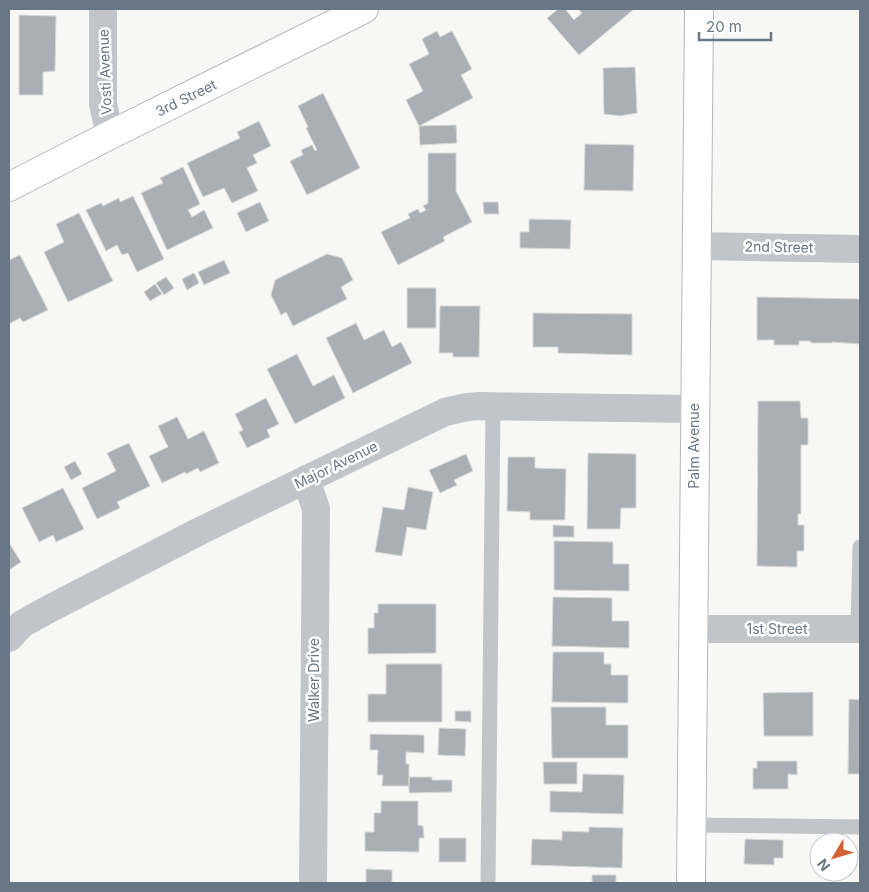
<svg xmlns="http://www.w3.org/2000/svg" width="869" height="892" font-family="Inter,sans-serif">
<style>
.building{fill:#a9afb5;stroke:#d9d9d7}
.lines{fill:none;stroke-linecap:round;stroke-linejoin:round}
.secondary-casing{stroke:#b4b8bc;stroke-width:30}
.lane{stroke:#c1c4c8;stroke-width:15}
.street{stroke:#c1c4c8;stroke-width:28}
.secondary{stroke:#fff;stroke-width:28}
.labels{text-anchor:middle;stroke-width:5;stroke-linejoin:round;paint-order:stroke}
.street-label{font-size:14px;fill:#697683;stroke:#fff}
</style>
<rect width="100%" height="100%" fill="#f7f7f5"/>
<path class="building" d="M 558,9 L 565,9 L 574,20 L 582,13 L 578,9 L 634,9 L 579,55 L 547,18 Z
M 19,15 L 56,16 L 55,71 L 43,72 L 43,95 L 19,95 Z
M 437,31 L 440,37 L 452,31 L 472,69 L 461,75 L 473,98 L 419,126 L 406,100 L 423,91 L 409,64 L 429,54 L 422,39 Z
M 635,67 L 637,113 L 620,116 L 604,114 L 603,68 Z
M 323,93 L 360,168 L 307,195 L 290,161 L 303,155 L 301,150 L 312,145 L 315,151 L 317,150 L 306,128 L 308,127 L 298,106 Z
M 259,121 L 271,146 L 253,155 L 257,163 L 247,168 L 258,191 L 232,203 L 224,188 L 203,197 L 187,163 L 240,138 L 237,132 Z
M 456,125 L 457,143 L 420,145 L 419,126 Z
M 585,144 L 634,145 L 633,191 L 584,190 Z
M 428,153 L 456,153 L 456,191 L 472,222 L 443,237 L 445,241 L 398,265 L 381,232 L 410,218 L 408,214 L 418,209 L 420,213 L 426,210 L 423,206 L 428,203 Z
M 183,167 L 200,204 L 188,210 L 192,217 L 204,210 L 213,228 L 167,250 L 141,193 L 163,183 L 160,178 Z
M 133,196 L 164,259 L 137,272 L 128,253 L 122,255 L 117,245 L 106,251 L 86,210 L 101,203 L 103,206 L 119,198 L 120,202 Z
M 260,202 L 269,221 L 246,232 L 237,213 Z
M 483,202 L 498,202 L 499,214 L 484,214 Z
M 79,213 L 113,281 L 68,302 L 44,252 L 64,242 L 56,224 Z
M 529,219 L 571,220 L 570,249 L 520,248 L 520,232 L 529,232 Z
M 327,254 L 342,258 L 353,280 L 341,287 L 347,299 L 293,326 L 286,312 L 281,315 L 271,295 L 275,280 Z
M 20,255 L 48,310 L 23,322 L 20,318 L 9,324 L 9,260 Z
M 224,260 L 230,273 L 204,285 L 198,272 Z
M 194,273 L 199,283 L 187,290 L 182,279 Z
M 166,277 L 174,288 L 164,295 L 156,283 Z
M 155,284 L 162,294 L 150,301 L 144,292 Z
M 407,288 L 436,288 L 436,328 L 407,328 Z
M 757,297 L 860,299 L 860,344 L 832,342 L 832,343 L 811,343 L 810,341 L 799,341 L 799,345 L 774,345 L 774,340 L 757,340 Z
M 440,306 L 480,306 L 479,357 L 453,357 L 453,353 L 439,353 Z
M 533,313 L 632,314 L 632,355 L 558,353 L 558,347 L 533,347 Z
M 356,323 L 364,340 L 384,330 L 392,347 L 401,342 L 412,363 L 353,393 L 326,338 Z
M 297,354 L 313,386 L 334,375 L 345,398 L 295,424 L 267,369 Z
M 266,398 L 279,424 L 267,430 L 270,437 L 247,448 L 239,432 L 243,430 L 235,414 Z
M 758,401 L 800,401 L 801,418 L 808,418 L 808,445 L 801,445 L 801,514 L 798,514 L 798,525 L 804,525 L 804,551 L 797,551 L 797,567 L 757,566 Z
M 177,417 L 188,439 L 204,431 L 219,463 L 200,472 L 198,468 L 186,474 L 185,472 L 162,483 L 149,456 L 168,447 L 158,426 Z
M 129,443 L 150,486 L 117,502 L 120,508 L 97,519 L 82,488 L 116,471 L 107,453 Z
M 588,453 L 636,454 L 636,508 L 621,508 L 620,529 L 587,529 Z
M 466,454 L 473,471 L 454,480 L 457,485 L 440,493 L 429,470 Z
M 508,457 L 535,457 L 535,468 L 566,469 L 565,520 L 530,520 L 530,512 L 507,511 Z
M 75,461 L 82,474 L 71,480 L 64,467 Z
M 408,487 L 433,492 L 426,530 L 407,527 L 402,556 L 375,552 L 383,507 L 404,510 Z
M 63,488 L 84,529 L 56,542 L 53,535 L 39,542 L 22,508 Z
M 553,525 L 574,526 L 574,537 L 553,537 Z
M 554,541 L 613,542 L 613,564 L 629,564 L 629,591 L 554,590 Z
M 9,543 L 21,562 L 9,570 Z
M 553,597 L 612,598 L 612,621 L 629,621 L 629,648 L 552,646 Z
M 378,604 L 436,604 L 436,653 L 368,654 L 368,628 L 374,628 L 374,613 L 378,613 Z
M 553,652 L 604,652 L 604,664 L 611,664 L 611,675 L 628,675 L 628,703 L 552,702 Z
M 386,664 L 442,664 L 442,722 L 368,722 L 368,694 L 386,694 Z
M 813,692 L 813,736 L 764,736 L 763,693 Z
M 849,699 L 860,700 L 860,774 L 848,774 Z
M 551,707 L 606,707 L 606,725 L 628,725 L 628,758 L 552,758 Z
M 455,711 L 471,711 L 471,722 L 455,721 Z
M 439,728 L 466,729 L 465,756 L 438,755 Z
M 370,734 L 424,735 L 424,753 L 406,752 L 406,764 L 409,764 L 409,786 L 382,786 L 383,775 L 377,775 L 378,750 L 370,750 Z
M 757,761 L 797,761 L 797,775 L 788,774 L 788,789 L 753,789 L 753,768 L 757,768 Z
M 543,762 L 577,762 L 577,784 L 544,784 Z
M 583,774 L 624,775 L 623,814 L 550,812 L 550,791 L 582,792 Z
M 409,777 L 432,777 L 432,780 L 452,780 L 452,792 L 409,793 Z
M 381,801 L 418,801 L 418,825 L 423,826 L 424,838 L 419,838 L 419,852 L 365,851 L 365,832 L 374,832 L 374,813 L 381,813 Z
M 589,827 L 623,828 L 622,868 L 531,865 L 532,839 L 562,840 L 562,831 L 589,832 Z
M 439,838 L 466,838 L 466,862 L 439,862 Z
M 745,839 L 783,840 L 783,858 L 774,858 L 774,865 L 744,864 Z
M 366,869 L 392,870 L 392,883 L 366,883 Z
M 592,875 L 616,875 L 616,883 L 592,883 Z"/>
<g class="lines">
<g class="secondary-casing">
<path id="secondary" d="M 9,187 L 110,135 L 364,9
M 691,883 L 699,9"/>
</g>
<path class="lane" d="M 858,629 L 860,547
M 691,825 L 860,827
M 488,883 L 493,406"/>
<path class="street" d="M 103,9 L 103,104 L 110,135
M 697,246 L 860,249
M 306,479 L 316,509 L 313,883
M 693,629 L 860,629
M 9,638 L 22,624 L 51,608 L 200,531 L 445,412 L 467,407 L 480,406 L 694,409"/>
<use href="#secondary" class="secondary"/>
</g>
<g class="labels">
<g class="street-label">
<text transform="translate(105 72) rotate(-92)" y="5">Vosti Avenue</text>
<text transform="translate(186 98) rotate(-26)" y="5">3rd Street</text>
<text transform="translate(779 247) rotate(1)" y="5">2nd Street</text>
<text transform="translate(694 446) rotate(-90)" y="5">Palm Avenue</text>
<text transform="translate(336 465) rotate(-26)" y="5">Major Avenue</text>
<text x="777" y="634">1st Street</text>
<text transform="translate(314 680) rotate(-90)" y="5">Walker Drive</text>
</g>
</g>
<rect width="869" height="892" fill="none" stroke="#697683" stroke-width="20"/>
<g transform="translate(834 857) rotate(232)"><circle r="24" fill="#ffffff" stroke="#c3c8cd"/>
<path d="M0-4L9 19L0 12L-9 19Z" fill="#d56237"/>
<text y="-8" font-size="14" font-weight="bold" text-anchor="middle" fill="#697683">N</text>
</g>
<path d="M699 32v8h72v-8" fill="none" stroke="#697683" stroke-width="2.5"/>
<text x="706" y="32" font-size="15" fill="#697683" stroke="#ffffff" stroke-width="4" paint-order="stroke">20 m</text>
</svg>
